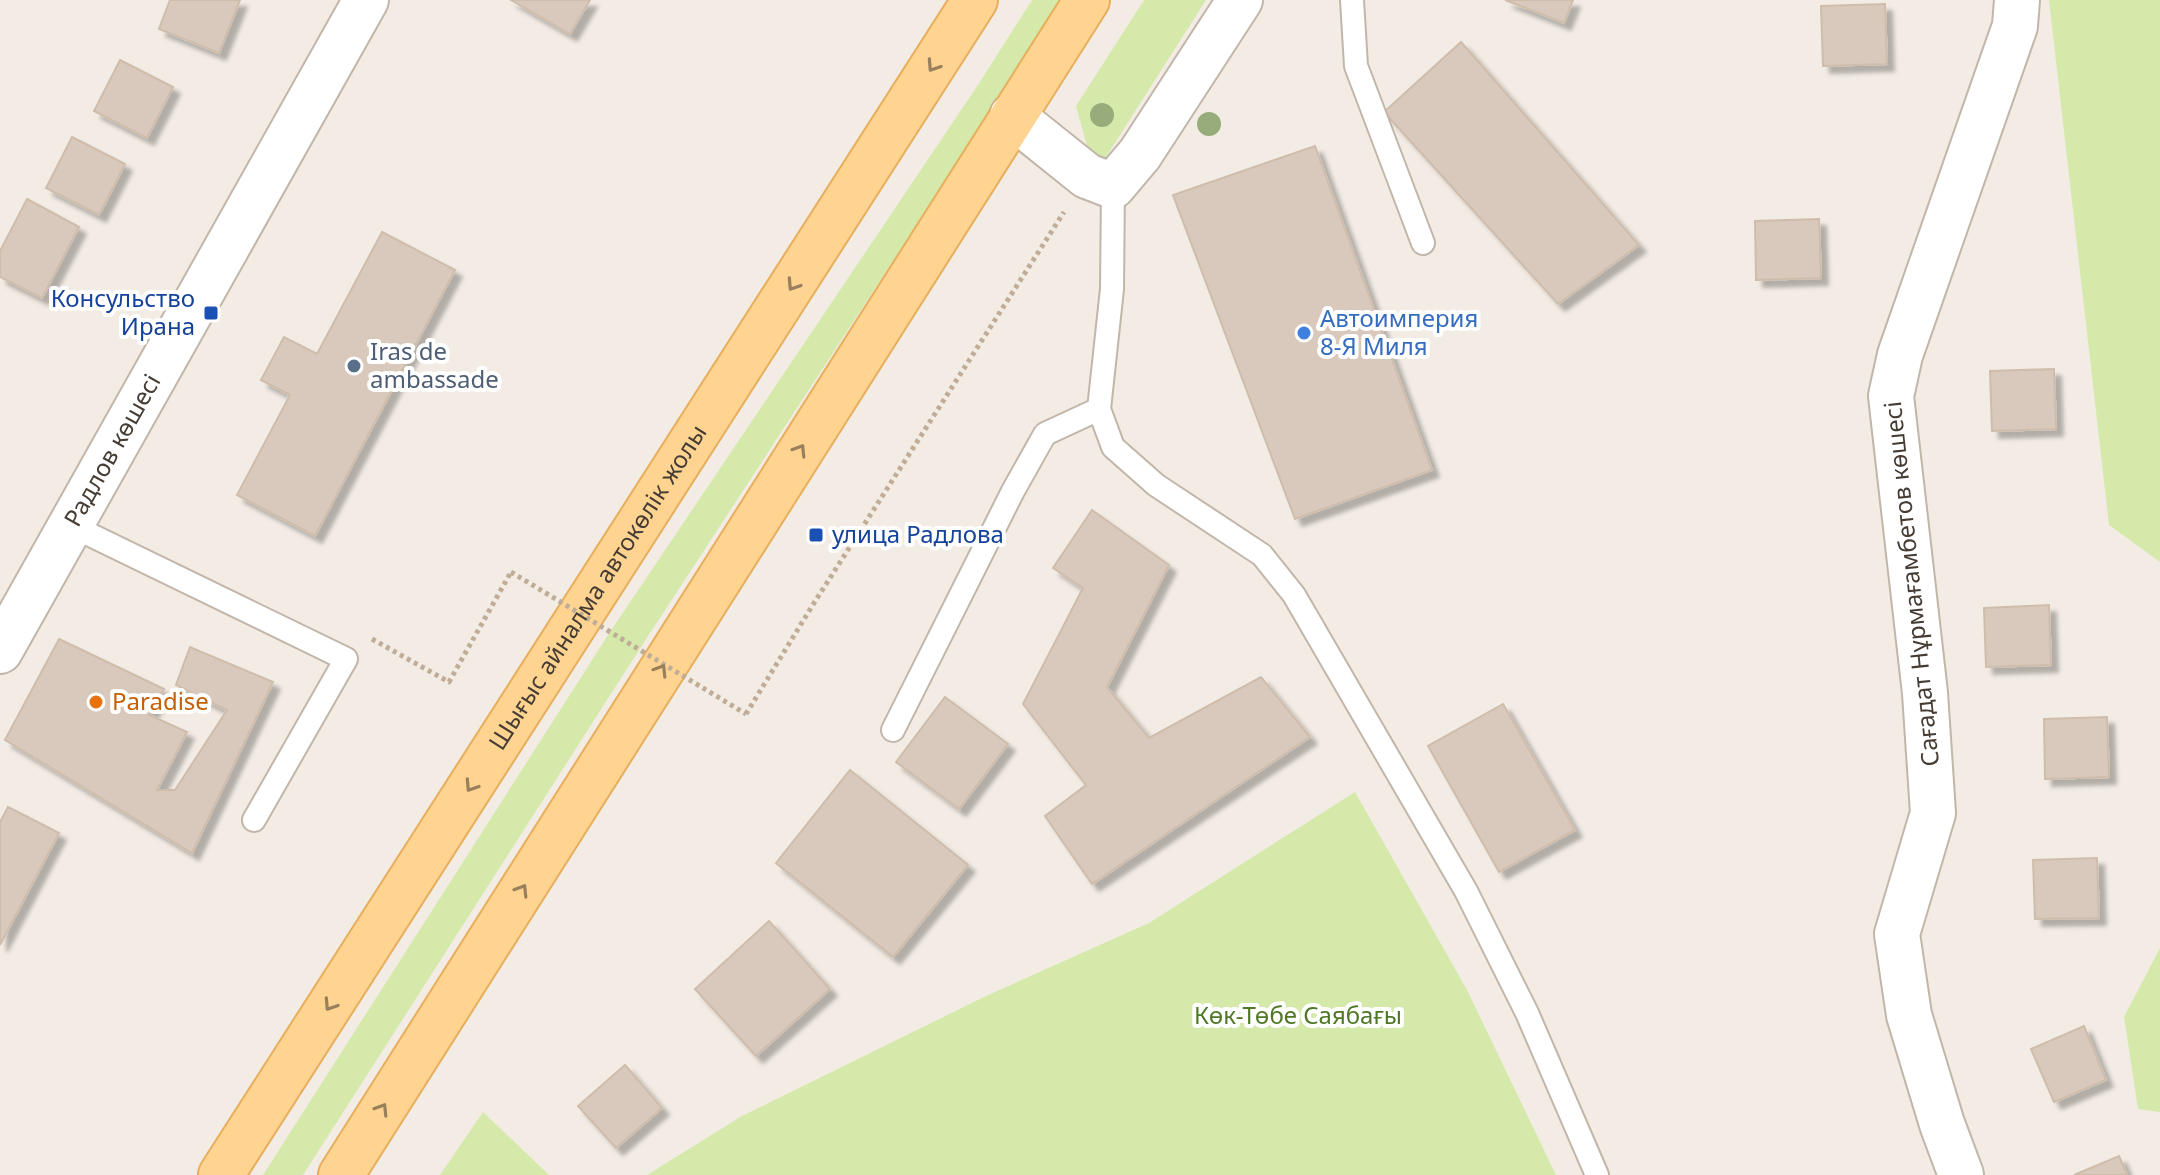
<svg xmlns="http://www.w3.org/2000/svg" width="2160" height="1175" font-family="'Noto Sans',sans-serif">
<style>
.green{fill:#d4e9aa}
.building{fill:#d8c9bc;stroke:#cfbdac;stroke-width:2;filter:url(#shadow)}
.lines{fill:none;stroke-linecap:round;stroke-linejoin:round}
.service-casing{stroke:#c1b6a9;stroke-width:26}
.minor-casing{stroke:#c1b6a9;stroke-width:48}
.tertiary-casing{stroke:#c1b6a9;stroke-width:48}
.primary-casing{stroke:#e7ae5d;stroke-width:48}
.path{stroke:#c0ad97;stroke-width:5;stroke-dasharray:4 4;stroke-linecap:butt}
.service{stroke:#fff;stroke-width:22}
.minor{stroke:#fff;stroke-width:44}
.tertiary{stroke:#fff;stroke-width:44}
.primary{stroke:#ffd390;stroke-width:44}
.path-bridge{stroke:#c0ad97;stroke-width:5;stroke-dasharray:4 4;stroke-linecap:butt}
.tree{fill:#98ac7b}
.oneway{stroke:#99805d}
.transit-dot{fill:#1a4fb4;stroke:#fff;stroke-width:3}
.shop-dot{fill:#3f7fe0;stroke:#fff;stroke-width:3}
.service-dot{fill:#5c6f8a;stroke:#fff;stroke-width:3}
.food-dot{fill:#e8710a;stroke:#fff;stroke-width:3}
.labels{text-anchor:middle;stroke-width:8;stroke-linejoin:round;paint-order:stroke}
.transit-label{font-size:24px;fill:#164399;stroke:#fff;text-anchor:end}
.shop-label{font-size:24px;fill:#366cbe;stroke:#fff;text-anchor:start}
.service-label{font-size:24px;fill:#4e5e75;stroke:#fff;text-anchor:start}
.street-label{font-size:24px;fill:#453c34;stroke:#fff}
.food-label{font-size:24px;fill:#c56008;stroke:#fff;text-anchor:start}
.park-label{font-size:24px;fill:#4e7825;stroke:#fff}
</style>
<defs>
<filter id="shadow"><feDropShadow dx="7" dy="7" stdDeviation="2" flood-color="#0004"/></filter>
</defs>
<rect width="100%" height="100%" fill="#f3ece4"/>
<path class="green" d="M 1032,0 L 1061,0 L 998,100 L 639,650 L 303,1175 L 263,1175 L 610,632 L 978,85 Z
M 1144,0 L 1206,0 L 1104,160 L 1090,157 L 1076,106 Z
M 2160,0 L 2160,562 L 2109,525 L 2049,0 Z
M 1355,792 L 1467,990 L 1556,1175 L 647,1175 L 742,1116 L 986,996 L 1149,923 Z
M 2160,948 L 2160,1112 L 2138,1109 L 2124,1017 Z
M 483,1112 L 549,1175 L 440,1175 Z"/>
<path class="building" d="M 170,0 L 240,0 L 219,53 L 159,29 Z
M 511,0 L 590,0 L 570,34 Z
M 1505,0 L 1573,0 L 1564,23 Z
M 1885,4 L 1887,64 L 1823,66 L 1821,6 Z
M 1461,42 L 1639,245 L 1558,304 L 1384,112 Z
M 120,60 L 173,87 L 147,138 L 94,111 Z
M 72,137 L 125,164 L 99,215 L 46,188 Z
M 1315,146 L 1432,470 L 1295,519 L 1173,195 Z
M 27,199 L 79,227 L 42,298 L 0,277 L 0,251 Z
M 1819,219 L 1821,278 L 1756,280 L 1755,221 Z
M 382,232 L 455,270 L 315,536 L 237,495 L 290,395 L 261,380 L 284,337 L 317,354 Z
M 2054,369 L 2056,429 L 1992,431 L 1990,371 Z
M 1092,510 L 1169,565 L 1107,687 L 1149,738 L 1261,677 L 1310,737 L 1092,884 L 1045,816 L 1086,785 L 1023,704 L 1083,588 L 1053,568 Z
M 2049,605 L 2051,665 L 1986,667 L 1984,608 Z
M 59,639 L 164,689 L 149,715 L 187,732 L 157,790 L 175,790 L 227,710 L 176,685 L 190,647 L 273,682 L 192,853 L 5,740 Z
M 945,697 L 1008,744 L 959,809 L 896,762 Z
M 1503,704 L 1575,830 L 1499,872 L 1428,746 Z
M 2107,717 L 2109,777 L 2045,779 L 2044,719 Z
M 850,770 L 968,865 L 893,957 L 776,863 Z
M 8,807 L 59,833 L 0,945 L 0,822 Z
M 2097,858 L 2099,918 L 2035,919 L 2033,860 Z
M 769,921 L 830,989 L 756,1056 L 695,989 Z
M 2084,1026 L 2106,1080 L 2054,1102 L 2031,1049 Z
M 625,1065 L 662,1108 L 616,1148 L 578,1106 Z
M 2119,1156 L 2127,1175 L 2074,1175 Z"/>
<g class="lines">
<g class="service-casing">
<path id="service" d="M 1352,0 L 1356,66 L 1423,243
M 1113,186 L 1112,289 L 1099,409 L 1113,447 L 1156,485 L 1262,555 L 1294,595 L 1466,891 L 1527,1013 L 1597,1175
M 70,525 L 346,659 L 254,820
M 893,730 L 1013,491 L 1045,434 L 1099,409"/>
</g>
<g class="minor-casing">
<g id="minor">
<path id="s1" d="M 0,651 L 366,0"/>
</g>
</g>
<g class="tertiary-casing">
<path id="tertiary" d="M 1012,116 L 1087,176 L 1113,186 L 1140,154 L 1240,0
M 1961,1175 L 1942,1124 L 1909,1015 L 1897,934 L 1933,813 L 1925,693 L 1891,396 L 1900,355 L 2015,26 L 2017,0"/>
</g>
<g class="primary-casing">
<g id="primary">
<path id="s2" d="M 221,1175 L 975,0"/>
<path d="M 341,1175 L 1087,0"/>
</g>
</g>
<path class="path" d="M 372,639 L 449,682 L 511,572
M 746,714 L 814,603 L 1064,212"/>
<use href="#service" class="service"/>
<use href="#minor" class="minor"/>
<use href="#tertiary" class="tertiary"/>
<use href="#primary" class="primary"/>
<path class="path-bridge" d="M 511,572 L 746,714"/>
</g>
<g class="tree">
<circle cx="1102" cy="115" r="12"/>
<circle cx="1209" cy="124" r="12"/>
</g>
<defs><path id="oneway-chevron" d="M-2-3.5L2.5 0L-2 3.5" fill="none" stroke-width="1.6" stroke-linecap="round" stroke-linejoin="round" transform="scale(2)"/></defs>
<g class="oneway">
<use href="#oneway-chevron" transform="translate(933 66) rotate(123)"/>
<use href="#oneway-chevron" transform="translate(793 285) rotate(123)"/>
<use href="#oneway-chevron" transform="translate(800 450) rotate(-58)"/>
<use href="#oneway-chevron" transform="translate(661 670) rotate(-58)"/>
<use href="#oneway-chevron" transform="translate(471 786) rotate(123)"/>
<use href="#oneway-chevron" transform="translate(522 890) rotate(-58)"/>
<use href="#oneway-chevron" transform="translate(330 1005) rotate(123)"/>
<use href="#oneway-chevron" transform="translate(382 1109) rotate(-58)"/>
</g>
<g class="transit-dot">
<rect x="203" y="305" width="16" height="16" rx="4"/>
<rect x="808" y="527" width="16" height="16" rx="4"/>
</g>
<circle class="shop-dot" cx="1304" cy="333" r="8"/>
<circle class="service-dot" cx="354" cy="366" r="8"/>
<circle class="food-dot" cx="96" cy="702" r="8"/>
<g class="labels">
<g class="transit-label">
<text x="195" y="307">Консульство<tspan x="195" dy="28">Ирана</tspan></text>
<text x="832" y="543" text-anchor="start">улица Радлова</text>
</g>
<g class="shop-label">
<text x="1320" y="327">Автоимперия<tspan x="1320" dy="28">8-Я Миля</tspan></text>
</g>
<g class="service-label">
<text x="370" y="360">Iras de<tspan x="370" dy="28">ambassade</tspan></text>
</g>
<g class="street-label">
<text dy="8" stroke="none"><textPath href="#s1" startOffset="230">Радлов көшесі</textPath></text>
<text transform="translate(1912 584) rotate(-96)" y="8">Сағадат Нұрмағамбетов көшесі</text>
<text dy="8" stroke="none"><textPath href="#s2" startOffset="698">Шығыс айналма автокөлік жолы</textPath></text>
</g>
<g class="food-label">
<text x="112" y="710">Paradise</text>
</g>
<g class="park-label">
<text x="1298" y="1024">Көк-Төбе Саябағы</text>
</g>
</g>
</svg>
